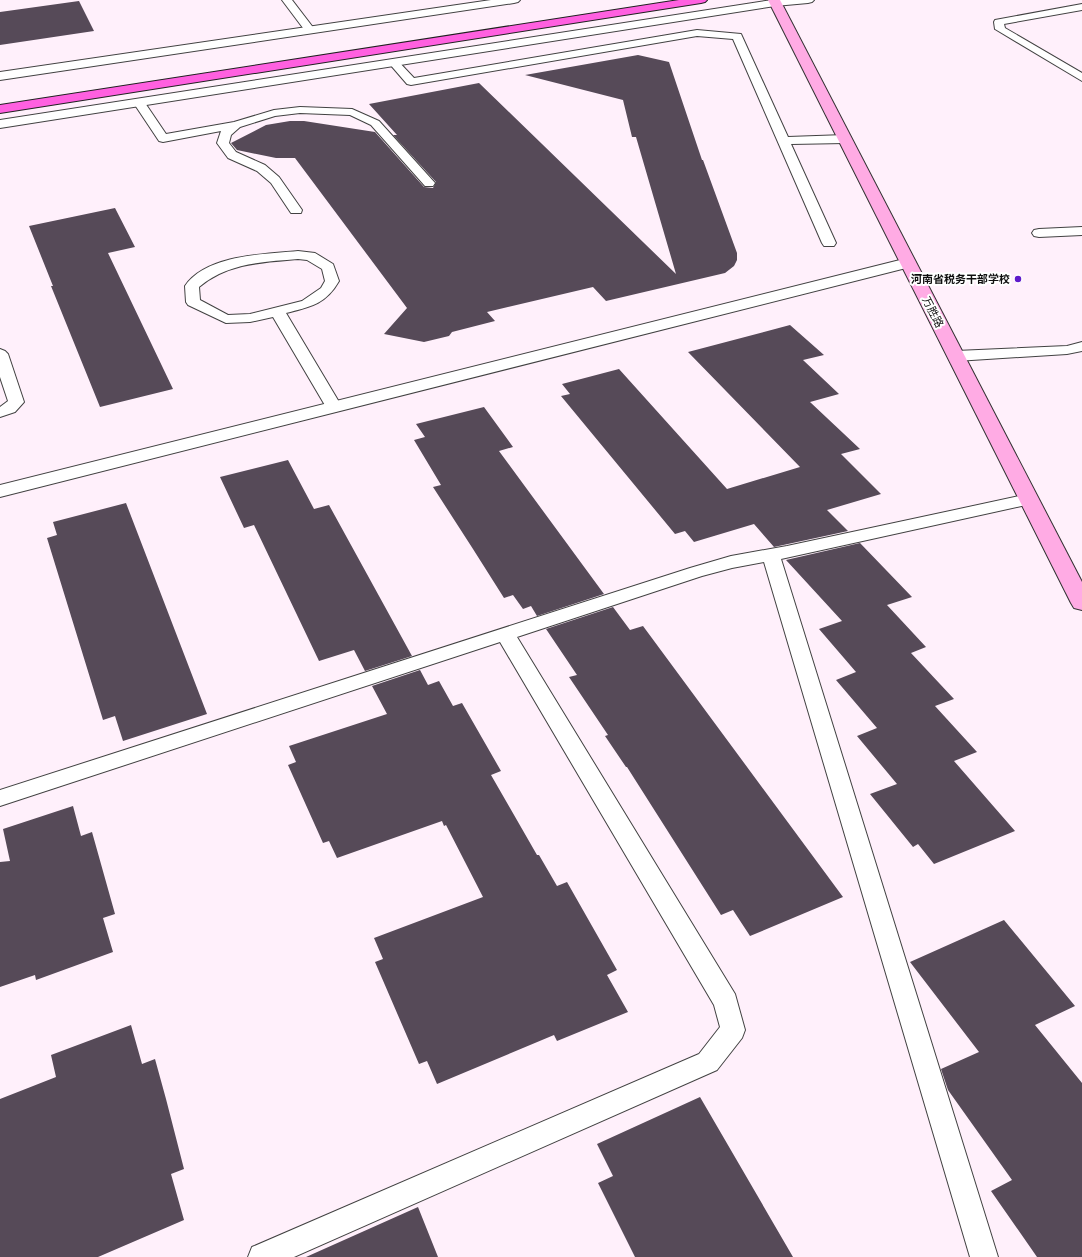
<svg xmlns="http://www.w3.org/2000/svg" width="1082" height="1257" font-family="Literata,'Noto Sans SC',serif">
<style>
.building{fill:#564a58}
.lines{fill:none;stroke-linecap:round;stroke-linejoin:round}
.lane-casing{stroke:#424242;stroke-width:2}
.street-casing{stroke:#424242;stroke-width:2}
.secondary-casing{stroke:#313131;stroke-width:2}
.primary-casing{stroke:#202020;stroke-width:2}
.lane{fill:#fff;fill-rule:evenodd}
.street{fill:#fff;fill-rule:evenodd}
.secondary{fill:#ffabe4;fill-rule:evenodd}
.primary{fill:#ff60e0;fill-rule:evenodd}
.poi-dot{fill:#5f1acb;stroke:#fff;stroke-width:1.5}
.labels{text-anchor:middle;stroke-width:4;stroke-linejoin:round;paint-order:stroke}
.far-poi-label{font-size:11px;font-weight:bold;fill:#0f0f0f;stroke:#fff;text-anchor:end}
.far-street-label{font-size:11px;fill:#0f0f0f;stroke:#fff}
</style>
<rect width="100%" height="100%" fill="#fff0fb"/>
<path class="building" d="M 79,1 L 94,31 L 0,45 L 0,12 Z
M 638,55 L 669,62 L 702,160 L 703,160 L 737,253 L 737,260 L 734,266 L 725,273 L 606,301 L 593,287 L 487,312 L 495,321 L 452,332 L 449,336 L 424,342 L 384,334 L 407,308 L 295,158 L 276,158 L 237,150 L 231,143 L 266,125 L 290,121 L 304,121 L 375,132 L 424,187 L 433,188 L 436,182 L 393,135 L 397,135 L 369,104 L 479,83 L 676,274 L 636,137 L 632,137 L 623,100 L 525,75 Z
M 115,208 L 135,247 L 108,253 L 173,389 L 100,407 L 51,286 L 53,286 L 29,226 Z
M 790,325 L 824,355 L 803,360 L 839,394 L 810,402 L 860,449 L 841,454 L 881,494 L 827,510 L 848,531 L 774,547 L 754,524 L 694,542 L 685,531 L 675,534 L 561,396 L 570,394 L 562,384 L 619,369 L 727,489 L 800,467 L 688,352 Z
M 484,407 L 513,447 L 499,451 L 604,594 L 537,616 L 531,606 L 523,609 L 513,595 L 504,598 L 473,549 L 433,487 L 441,485 L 414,440 L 425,437 L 416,424 Z
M 288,460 L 314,509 L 329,505 L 412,656 L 365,671 L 354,650 L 319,661 L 254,525 L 244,528 L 220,477 Z
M 126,503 L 207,714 L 123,741 L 115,716 L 103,720 L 47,538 L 57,535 L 53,522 Z
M 860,543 L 912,597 L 887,605 L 926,647 L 911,653 L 954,699 L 935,706 L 977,752 L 954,761 L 1015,831 L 934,864 L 918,844 L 913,847 L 870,794 L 897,784 L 857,736 L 877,728 L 836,680 L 856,672 L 819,629 L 842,621 L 786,560 Z
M 613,607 L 630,630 L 643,626 L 843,897 L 750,936 L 733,910 L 721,915 L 627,767 L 626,767 L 605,736 L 608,735 L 569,677 L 577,675 L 546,629 Z
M 420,670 L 428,685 L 439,681 L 453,706 L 462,703 L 501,771 L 491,775 L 537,855 L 539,855 L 557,886 L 567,882 L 617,970 L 607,975 L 628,1012 L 557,1041 L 554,1035 L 437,1084 L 427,1061 L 419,1064 L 375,962 L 383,959 L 374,938 L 483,897 L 446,825 L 444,826 L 442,821 L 337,858 L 329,841 L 323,843 L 288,765 L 296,762 L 289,746 L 387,714 L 372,686 Z
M 73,806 L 81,836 L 92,832 L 115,914 L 103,918 L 113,952 L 36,980 L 35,975 L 0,987 L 0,862 L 10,861 L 3,829 Z
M 1004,920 L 1075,1006 L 1035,1025 L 1082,1083 L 1082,1257 L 1037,1257 L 991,1191 L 1012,1180 L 948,1090 L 941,1069 L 979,1052 L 910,962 Z
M 131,1025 L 142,1064 L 155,1059 L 166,1099 L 184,1169 L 171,1174 L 184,1220 L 98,1257 L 0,1257 L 0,1099 L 56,1077 L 51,1055 Z
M 700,1097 L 793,1257 L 635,1257 L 598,1183 L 613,1176 L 597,1144 Z
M 418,1207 L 438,1257 L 306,1257 Z"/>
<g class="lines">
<g class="lane-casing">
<path id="lane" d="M 282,0 L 292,0 L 315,30 L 314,32 L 306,32 Z
M 1082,4 L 1082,10 L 1004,24 L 1005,28 L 1082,73 L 1082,81 L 995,29 L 994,22 L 995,20 Z
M 697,30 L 741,34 L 788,137 L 845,135 L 849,136 L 851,139 L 849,142 L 845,143 L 791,144 L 836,243 L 834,246 L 824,246 L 822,243 L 733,39 L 697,36 L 411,85 L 407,84 L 388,62 L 389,60 L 397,60 L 414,78 Z
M 139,99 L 143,100 L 166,134 L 234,122 L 274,110 L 300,107 L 352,109 L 379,121 L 435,183 L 433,186 L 425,186 L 371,125 L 350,115 L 300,113 L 275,116 L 240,127 L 231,135 L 229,143 L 236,152 L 265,165 L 279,177 L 302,210 L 301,213 L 291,213 L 271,183 L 257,171 L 228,158 L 217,143 L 221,131 L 163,142 L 159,141 L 133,102 L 135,100 Z
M 1082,227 L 1082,235 L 1039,237 L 1034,236 L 1032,233 L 1034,230 L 1039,229 Z
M 298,251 L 315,253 L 333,264 L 339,281 C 326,304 310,307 286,313 L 342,407 L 340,410 L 334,412 L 328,410 L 326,407 L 273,317 L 250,322 L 226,323 L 188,305 L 186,302 L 185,286 C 206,255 264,254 298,251 ZM 298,259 L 307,260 L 322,269 L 325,281 L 321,288 L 302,301 L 250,314 L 228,315 L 200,300 L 199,287 C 227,263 263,262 298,259 Z
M 1082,342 L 1082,351 L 1067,354 L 956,361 L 951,359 L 948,356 L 951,353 L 956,351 L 1067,346 Z
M 0,349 L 5,351 L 8,354 L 24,402 L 15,412 L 0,417 L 0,407 L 8,401 L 0,377 Z
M 1029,494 L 1035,495 L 1038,499 L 1035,503 L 781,559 L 998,1257 L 970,1257 L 764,562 L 732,568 L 702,576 L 517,637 L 735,994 L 745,1030 L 742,1038 L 717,1070 L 294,1257 L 248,1257 L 252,1247 L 699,1054 L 720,1027 L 714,1005 L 500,642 L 0,806 L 0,790 L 690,568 L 731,556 L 787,546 Z"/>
</g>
<g class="street-casing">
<path id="street" d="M 491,0 L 520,0 L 518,2 L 514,3 L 0,80 L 0,72 Z
M 772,0 L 814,0 L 812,2 L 808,3 L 775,6 L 0,128 L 0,120 Z
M 908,258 L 914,260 L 916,263 L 914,266 L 0,497 L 0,485 Z"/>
</g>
<g class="secondary-casing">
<path id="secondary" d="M 768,0 L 780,0 L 1082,582 L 1082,610 L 1074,608 L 1071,603 Z"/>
</g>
<g class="primary-casing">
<path id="primary" d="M 679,0 L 707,0 L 705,2 L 701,3 L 0,113 L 0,105 Z"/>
</g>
<use href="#lane" class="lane"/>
<use href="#street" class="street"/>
<use href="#secondary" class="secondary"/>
<use href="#primary" class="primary"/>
</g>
<circle class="poi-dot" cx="1018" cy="279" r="4"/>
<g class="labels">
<g class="far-poi-label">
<text x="1010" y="283">河南省税务干部学校</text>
</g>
<g class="far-street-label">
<text transform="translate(933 312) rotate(63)" y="4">万胜路</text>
</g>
</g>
</svg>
